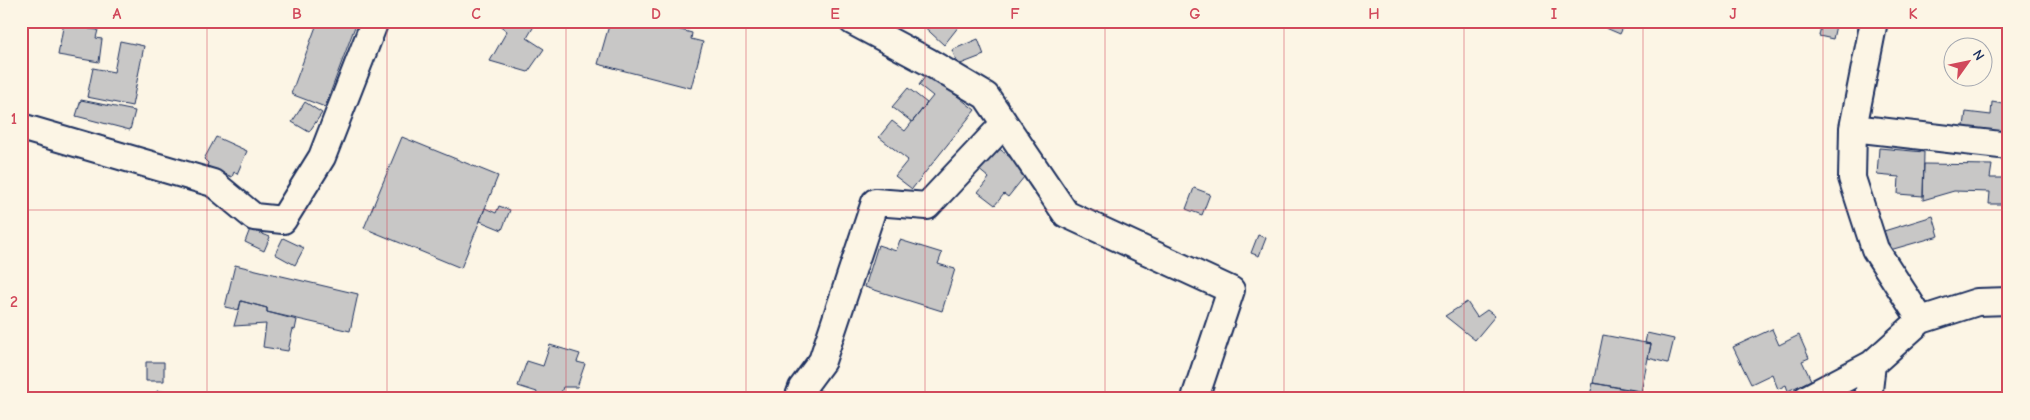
<svg xmlns="http://www.w3.org/2000/svg" width="2030" height="420" font-family="'Comic Neue',sans-serif">
<style>
.building{fill:#c8c7c6;stroke:#1b2f5e}
.lines{fill:none;stroke-linecap:round;stroke-linejoin:round}
.minor-casing{stroke:#1b2f5e;stroke-width:30}
.minor{stroke:#fcf5e5;stroke-width:26}
.grid{fill:none;stroke:#d1495b;stroke-width:1;stroke-opacity:0.55}
.neatline{fill:none;stroke:#d1495b;stroke-width:2}
.grid-label{font-size:16px;text-anchor:middle;font-weight:bold;fill:#d1495b}
</style>
<rect width="100%" height="100%" fill="#fcf5e5"/>
<filter id="ink" filterUnits="userSpaceOnUse"><feTurbulence type="fractalNoise" baseFrequency=".02" numOctaves="2"/><feDisplacementMap in="SourceGraphic" scale="10" xChannelSelector="R" yChannelSelector="G"/><feConvolveMatrix kernelMatrix="1 2 1 2 8 2 1 2 1" color-interpolation-filters="sRGB"/></filter>
<g filter="url(#ink)">
<path class="building" d="M 74,21 L 90,21 L 89,29 L 98,30 L 96,38 L 102,39 L 99,62 L 58,55 L 64,22 L 74,24 Z
M 318,21 L 357,21 L 325,107 L 291,94 Z
M 494,21 L 537,21 L 527,38 L 544,49 L 528,72 L 490,61 L 507,31 Z
M 622,21 L 647,21 L 692,33 L 691,39 L 703,42 L 691,88 L 598,64 L 610,22 L 621,25 Z
M 918,21 L 963,21 L 944,45 Z
M 1601,21 L 1626,21 L 1620,34 L 1599,25 Z
M 1822,21 L 1837,21 L 1833,39 L 1819,36 Z
M 978,39 L 984,55 L 958,65 L 952,50 Z
M 120,41 L 144,46 L 132,106 L 87,97 L 93,68 L 114,72 Z
M 928,73 L 975,110 L 912,189 L 895,176 L 908,160 L 879,137 L 892,121 L 905,131 L 933,96 L 919,85 Z
M 908,88 L 927,103 L 912,122 L 892,107 Z
M 81,100 L 135,111 L 130,130 L 76,116 Z
M 305,102 L 322,113 L 309,132 L 292,122 Z
M 1992,102 L 2009,105 L 2009,140 L 1963,133 L 1966,112 L 1991,115 Z
M 216,137 L 247,151 L 237,174 L 234,172 L 232,177 L 207,166 L 208,163 L 204,159 Z
M 402,137 L 498,176 L 461,268 L 364,228 Z
M 996,146 L 1028,172 L 1008,197 L 1004,194 L 995,205 L 978,192 L 989,178 L 972,164 Z
M 1879,148 L 1924,152 L 1923,196 L 1898,194 L 1899,177 L 1877,175 Z
M 1924,164 L 1992,165 L 1990,178 L 2007,178 L 2005,204 L 1989,204 L 1990,192 L 1954,191 L 1923,200 Z
M 1194,188 L 1210,194 L 1202,215 L 1186,209 Z
M 499,206 L 510,210 L 502,230 L 480,221 L 485,208 L 496,213 Z
M 1933,216 L 1939,236 L 1890,250 L 1884,231 Z
M 250,229 L 270,237 L 264,251 L 245,242 Z
M 1258,235 L 1266,238 L 1259,256 L 1251,253 Z
M 283,238 L 304,248 L 295,265 L 275,254 Z
M 900,240 L 942,253 L 938,264 L 955,269 L 942,311 L 865,287 L 878,245 L 896,251 Z
M 235,265 L 358,294 L 350,331 L 267,312 L 267,308 L 241,301 L 239,310 L 225,307 Z
M 241,301 L 267,308 L 267,312 L 297,320 L 295,330 L 293,329 L 288,351 L 263,347 L 266,324 L 234,326 Z
M 1467,302 L 1477,317 L 1487,310 L 1495,316 L 1475,340 L 1445,316 Z
M 1772,329 L 1779,345 L 1799,335 L 1809,358 L 1802,361 L 1811,380 L 1788,391 L 1786,385 L 1778,389 L 1772,374 L 1751,384 L 1733,347 Z
M 1647,333 L 1674,339 L 1668,363 L 1648,358 L 1651,344 L 1645,343 Z
M 1603,335 L 1651,344 L 1641,392 L 1593,383 Z
M 550,345 L 580,354 L 577,362 L 585,364 L 577,387 L 563,387 L 559,399 L 535,399 L 537,392 L 518,386 L 527,361 L 543,366 Z
M 146,362 L 164,362 L 164,381 L 146,381 Z
M 1593,383 L 1640,391 L 1638,399 L 1589,399 Z
M 809,386 L 842,399 L 805,399 Z
M 157,391 L 173,392 L 172,399 L 156,399 Z"/>
<g class="lines">
<g class="minor-casing">
<path id="minor" d="M 852,21 L 927,61 L 986,96 L 1066,214 L 1231,290 L 1196,395
M 1874,21 L 1853,128 L 1852,178 L 1875,249 L 1921,320
M 21,127 L 213,183 L 254,217 L 283,220 L 322,157 L 375,21
M 1853,128 L 2009,146
M 798,399 L 802,388 L 822,361 L 875,202 L 927,206 L 1004,124
M 1806,399 L 1872,364
M 1868,399 L 1872,364 L 1921,320 L 1977,302 L 2009,301"/>
</g>
<use href="#minor" class="minor"/>
</g>
</g>
<path class="grid" d="M 207,21 L 207,399M 387,21 L 387,399M 566,21 L 566,399M 746,21 L 746,399M 925,21 L 925,399M 1105,21 L 1105,399M 1284,21 L 1284,399M 1464,21 L 1464,399M 1643,21 L 1643,399M 1823,21 L 1823,399M 21,210 L 2009,210"/>
<rect width="2030" height="420" fill="none" stroke="#fcf5e5" stroke-width="55"/>
<g transform="translate(1968 62) rotate(57)"><circle r="24" fill="#fcf5e5" stroke="#a2a6af"/>
<path d="M0-4L9 19L0 12L-9 19Z" fill="#d1495b"/>
<text y="-8" font-size="14" font-weight="bold" text-anchor="middle" fill="#1b2f5e">N</text>
</g>
<rect x="28" y="28" width="1974" height="364" class="neatline"/>
<g class="grid-label">
<text x="117" y="19">A</text>
<text x="297" y="19">B</text>
<text x="476" y="19">C</text>
<text x="656" y="19">D</text>
<text x="835" y="19">E</text>
<text x="1015" y="19">F</text>
<text x="1195" y="19">G</text>
<text x="1374" y="19">H</text>
<text x="1554" y="19">I</text>
<text x="1733" y="19">J</text>
<text x="1913" y="19">K</text>
<text x="14" y="124">1</text>
<text x="14" y="307">2</text>
</g>
</svg>
